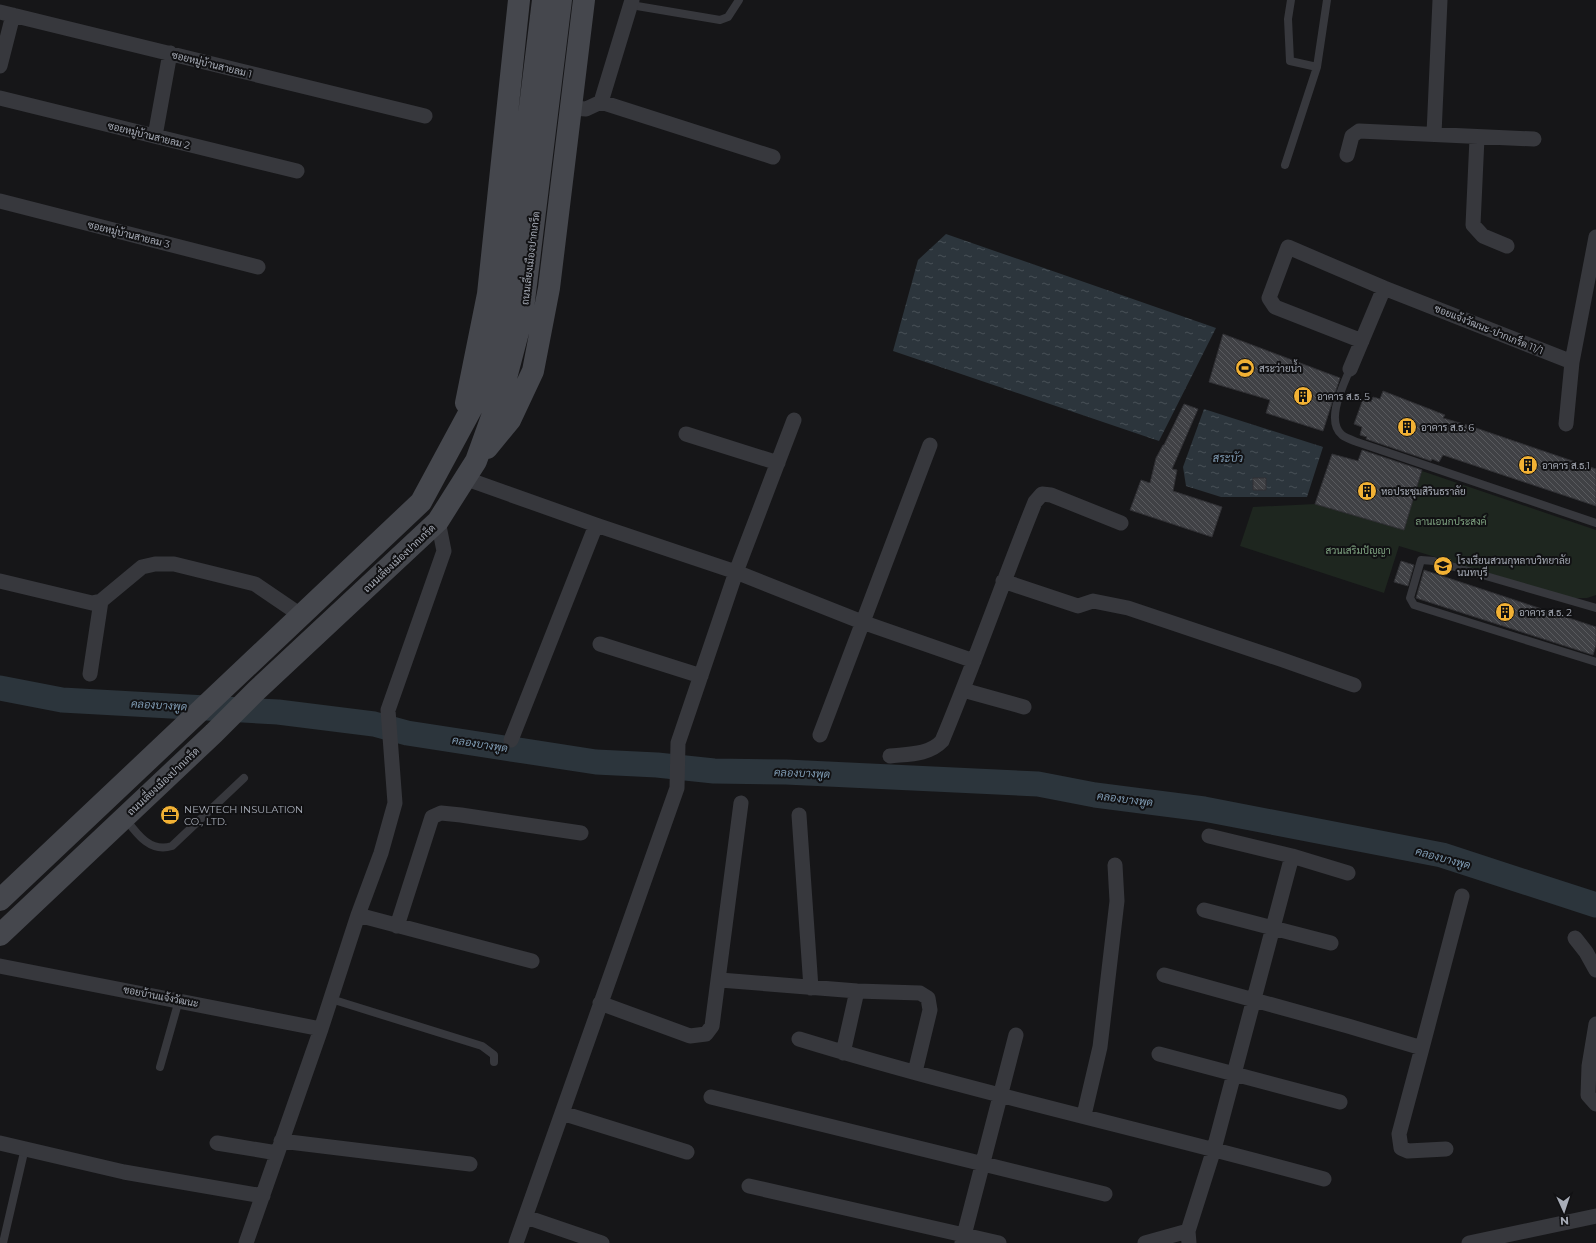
<svg xmlns="http://www.w3.org/2000/svg" width="1596" height="1243" font-family="Montserrat,Sarabun,sans-serif">
<style>
.park{fill:#1e261f}
.water{fill:url(#water-ripples)}
.lines{fill:none;stroke-linecap:round;stroke-linejoin:round}
.river{stroke:#2c353c;stroke-width:25}
.building{fill:url(#building-back-hatch);stroke:#303034}
.service{stroke:#37383d;stroke-width:8}
.minor{stroke:#37383d;stroke-width:15}
.secondary{stroke:#45474d;stroke-width:22}
.labels{text-anchor:middle;stroke-width:4;stroke-linejoin:round;paint-order:stroke}
.street-label{font-size:10px;fill:#a8adb8;stroke:#111113}
.poi-label{font-size:10px;fill:#a8adb8;stroke:#111113;text-anchor:start}
.park-label{font-size:10px;fill:#7fa381;stroke:#111113}
.water-label{font-size:11px;font-style:italic;fill:#7f9bb3;stroke:#111113}
</style>
<defs>
<pattern id="water-ripples" width="26" height="14" patternUnits="userSpaceOnUse"><rect width="26" height="14" fill="#2c353c"/><path d="M2 4q2-2 4 0t4 0M15 11q2-2 4 0t4 0" fill="none" stroke="#485056"/></pattern>
<pattern id="building-back-hatch" width="6" height="6" patternUnits="userSpaceOnUse"><rect width="6" height="6" fill="#404145"/><path d="M-1 5l2 2M0 0l6 6M5-1l2 2" fill="none" stroke="#595a5e"/></pattern>
</defs>
<rect width="100%" height="100%" fill="#161618"/>
<path class="park" d="M 1422,471 L 1596,530 L 1596,595 L 1587,598 L 1571,598 L 1399,546 L 1384,593 L 1240,546 L 1253,507 L 1315,504 L 1404,530 L 1400,543 Z"/>
<path class="water" d="M 946,234 L 1216,328 L 1159,441 L 893,351 L 918,260 Z
M 1204,409 L 1323,447 L 1307,497 L 1221,497 L 1186,486 L 1183,467 Z"/>
<g class="lines">
<path class="river" d="M 0,688 L 62,700 L 278,712 L 374,724 L 407,733 L 596,762 L 657,765 L 714,771 L 786,772 L 1038,784 L 1095,795 L 1204,809 L 1442,855 L 1596,905"/>
</g>
<path class="building" d="M 1223,334 L 1340,378 L 1323,431 L 1266,413 L 1270,400 L 1209,382 Z
M 1383,391 L 1445,415 L 1443,418 L 1470,426 L 1596,469 L 1596,506 L 1443,455 L 1439,462 L 1432,459 L 1431,461 L 1366,439 L 1367,437 L 1360,435 L 1362,427 L 1354,424 L 1363,399 L 1371,402 L 1373,397 L 1380,399 Z
M 1184,404 L 1198,409 L 1172,469 L 1177,470 L 1173,491 L 1222,507 L 1212,537 L 1130,510 L 1141,480 L 1150,483 L 1156,458 L 1163,445 L 1164,445 Z
M 1362,450 L 1422,470 L 1404,530 L 1315,504 L 1332,454 L 1358,461 Z
M 1253,478 L 1266,478 L 1266,490 L 1253,490 Z
M 1401,561 L 1414,565 L 1408,586 L 1394,582 Z
M 1424,570 L 1596,627 L 1596,645 L 1593,655 L 1416,598 Z"/>
<g class="lines">
<path class="service" d="M 1291,0 L 1288,19 L 1290,61 L 1317,67
M 631,5 L 720,20 L 728,17 L 739,0
M 1285,165 L 1317,67 L 1327,0
M 1350,369 C 1343,386 1325,421 1342,435 C 1346,438 1352,440 1357,442 L 1596,523
M 1596,608 L 1434,561 L 1421,560 L 1410,598 L 1414,605 L 1596,662
M 125,818 C 137,834 150,853 172,846 L 244,778
M 331,999 L 482,1046 L 494,1055 L 494,1062
M 160,1067 L 179,1000
M 3,1243 L 25,1148"/>
<path class="minor" d="M 0,12 L 425,116
M 0,66 L 13,15
M 0,98 L 297,171
M 601,102 L 773,157
M 571,108 L 586,109 L 601,102 L 632,0
M 1434,134 L 1440,0
M 155,136 L 170,53
M 1477,138 L 1473,225 L 1483,236 L 1507,246
M 1347,155 L 1352,136 L 1359,131 L 1534,139
M 0,201 L 258,267
M 1362,341 L 1275,307 L 1269,298 L 1288,247 L 1384,288 L 1572,362
M 1350,369 L 1384,288
M 1566,424 L 1572,362 L 1596,237
M 686,434 L 778,463
M 464,478 L 596,525 L 736,572 L 862,622 L 974,661
M 0,581 L 92,603 L 101,601 L 142,567 L 155,564 L 174,564 L 255,584 L 302,616
M 1003,581 L 1078,606 L 1093,601 L 1128,608 L 1280,659 L 1354,685
M 600,644 L 701,676
M 90,674 L 101,601
M 963,690 L 1024,707
M 820,735 L 930,445
M 511,740 L 596,525
M 890,756 C 908,754 929,755 942,741 C 975,662 1003,581 1035,502 L 1042,494 L 1051,495 L 1121,523
M 799,815 L 811,988
M 1209,836 L 1292,856 L 1348,873
M 1204,910 L 1331,943
M 358,915 L 532,961
M 397,926 L 432,817 L 441,813 L 461,815 L 581,833
M 1575,938 L 1586,952 L 1596,970
M 0,966 L 321,1029
M 1164,975 L 1348,1026 L 1422,1048 L 1399,1134 L 1401,1148 L 1408,1151 L 1446,1149
M 720,980 L 857,991 L 920,993 L 928,998 L 930,1010 L 915,1072
M 600,1003 L 690,1036 L 706,1034 L 712,1026 L 741,803
M 1596,1024 L 1589,1066 L 1588,1095 L 1596,1104
M 799,1039 C 972,1092 1150,1131 1324,1179
M 1422,1048 L 1462,896
M 843,1053 L 857,991
M 1159,1054 L 1340,1102
M 711,1097 L 1105,1194
M 562,1113 L 687,1152
M 1084,1115 L 1100,1047 L 1117,901 L 1115,865
M 281,1141 L 470,1164
M 0,1143 L 124,1172 L 263,1196
M 217,1143 L 277,1153
M 749,1186 L 999,1243
M 526,1217 L 602,1243
M 246,1243 L 321,1029 L 358,915 L 381,853 L 395,803 L 388,710 L 444,551 L 438,521
M 516,1243 L 677,788 L 678,743 L 736,572 L 794,420
M 962,1243 L 1016,1035
M 1145,1243 L 1188,1231
M 1189,1243 L 1188,1231 L 1214,1149 L 1292,856
M 1469,1243 L 1596,1216"/>
<path class="secondary" d="M 466,403 L 488,294 L 519,0
M 487,448 L 510,420 L 533,371 L 549,288 L 584,0
M 0,900 L 421,502 L 488,378 L 504,320 L 543,0
M 0,935 L 214,733 L 257,690 L 438,521 L 476,461 L 506,378 L 522,317 L 561,0"/>
</g>
<defs>
<g id="stadium-disc" transform="scale(1)"><circle r="9.5" fill="#f2b134" stroke="#111113"/><path d="M0-5a6.5 5 0 1 0 0 10a6.5 5 0 1 0 0-10ZM-3.5-1.8h7v3.6h-7Z" fill="#111"/></g>
<g id="building-disc" transform="scale(1)"><circle r="9.5" fill="#f2b134" stroke="#111113"/><path d="M-4-6H4V6H1V3H-1V6H-4ZM-2.5-4.3h1.7v1.8h-1.7ZM.8-4.3h1.7v1.8H.8ZM-2.5-1h1.7V.8h-1.7ZM.8-1h1.7V.8H.8Z" fill="#111"/></g>
<g id="school-disc" transform="scale(1)"><circle r="9.5" fill="#f2b134" stroke="#111113"/><path d="M0-5L7-2L0 1L-7-2ZM-4 1L0 2.5L4 1V4Q0 6-4 4Z" fill="#111"/></g>
<g id="office-disc" transform="scale(1)"><circle r="9.5" fill="#f2b134" stroke="#111113"/><path d="M-6-3h4V-5.5h4V-3h4V5H-6ZM-1-4.5V-3h2v-1.5ZM-6 0V1H6V0Z" fill="#111"/></g>
</defs>
<g fill-rule="evenodd">
<use href="#stadium-disc" x="1245" y="368"/>
<use href="#building-disc" x="1303" y="396"/>
<use href="#building-disc" x="1407" y="427"/>
<use href="#building-disc" x="1528" y="465"/>
<use href="#building-disc" x="1367" y="491"/>
<use href="#school-disc" x="1443" y="566"/>
<use href="#building-disc" x="1505" y="612"/>
<use href="#office-disc" x="170" y="815"/>
</g>
<g class="labels">
<g class="street-label">
<text transform="translate(212 64) rotate(14)" y="4">ซอยหมู่บ้านสายลม 1</text>
<text transform="translate(149 135) rotate(14)" y="4">ซอยหมู่บ้านสายลม 2</text>
<text transform="translate(129 234) rotate(14)" y="4">ซอยหมู่บ้านสายลม 3</text>
<text transform="translate(530 258) rotate(-83)" y="4">ถนนเลี่ยงเมืองปากเกร็ด</text>
<text transform="translate(1489 329) rotate(22)" y="4">ซอยแจ้งวัฒนะ-ปากเกร็ด 11/1</text>
<text transform="translate(399 558) rotate(-43)" y="4">ถนนเลี่ยงเมืองปากเกร็ด</text>
<text transform="translate(163 781) rotate(-43)" y="4">ถนนเลี่ยงเมืองปากเกร็ด</text>
<text transform="translate(161 996) rotate(11)" y="4">ซอยบ้านแจ้งวัฒนะ</text>
</g>
<g class="poi-label">
<text x="1259" y="372">สระว่ายน้ำ</text>
<text x="1317" y="400">อาคาร ส.ธ. 5</text>
<text x="1421" y="431">อาคาร ส.ธ. 6</text>
<text x="1542" y="469">อาคาร ส.ธ.1</text>
<text x="1381" y="495">หอประชุมสิรินธราลัย</text>
<text x="1457" y="564">โรงเรียนสวนกุหลาบวิทยาลัย<tspan x="1457" dy="12">นนทบุรี</tspan></text>
<text x="1519" y="616">อาคาร ส.ธ. 2</text>
<text x="184" y="813">NEWTECH INSULATION<tspan x="184" dy="12">CO., LTD.</tspan></text>
</g>
<g class="park-label">
<text x="1451" y="525">ลานเอนกประสงค์</text>
<text x="1358" y="554">สวนเสริมปัญญา</text>
</g>
<g class="water-label">
<text x="1228" y="462">สระบัว</text>
<text transform="translate(159 705) rotate(3)" y="4">คลองบางพูด</text>
<text transform="translate(480 744) rotate(9)" y="4">คลองบางพูด</text>
<text transform="translate(802 773) rotate(2)" y="4">คลองบางพูด</text>
<text transform="translate(1125 799) rotate(7)" y="4">คลองบางพูด</text>
<text transform="translate(1443 858) rotate(15)" y="4">คลองบางพูด</text>
</g>
</g>
<g transform="translate(1564 1211) rotate(177)" stroke="#111113" stroke-width="3" paint-order="stroke">
<path d="M0-3L7 15L0 10L-7 15Z" fill="#a8adb8"/>
<text y="-6" font-size="11" font-weight="bold" text-anchor="middle" fill="#a8adb8">N</text>
</g>
</svg>
